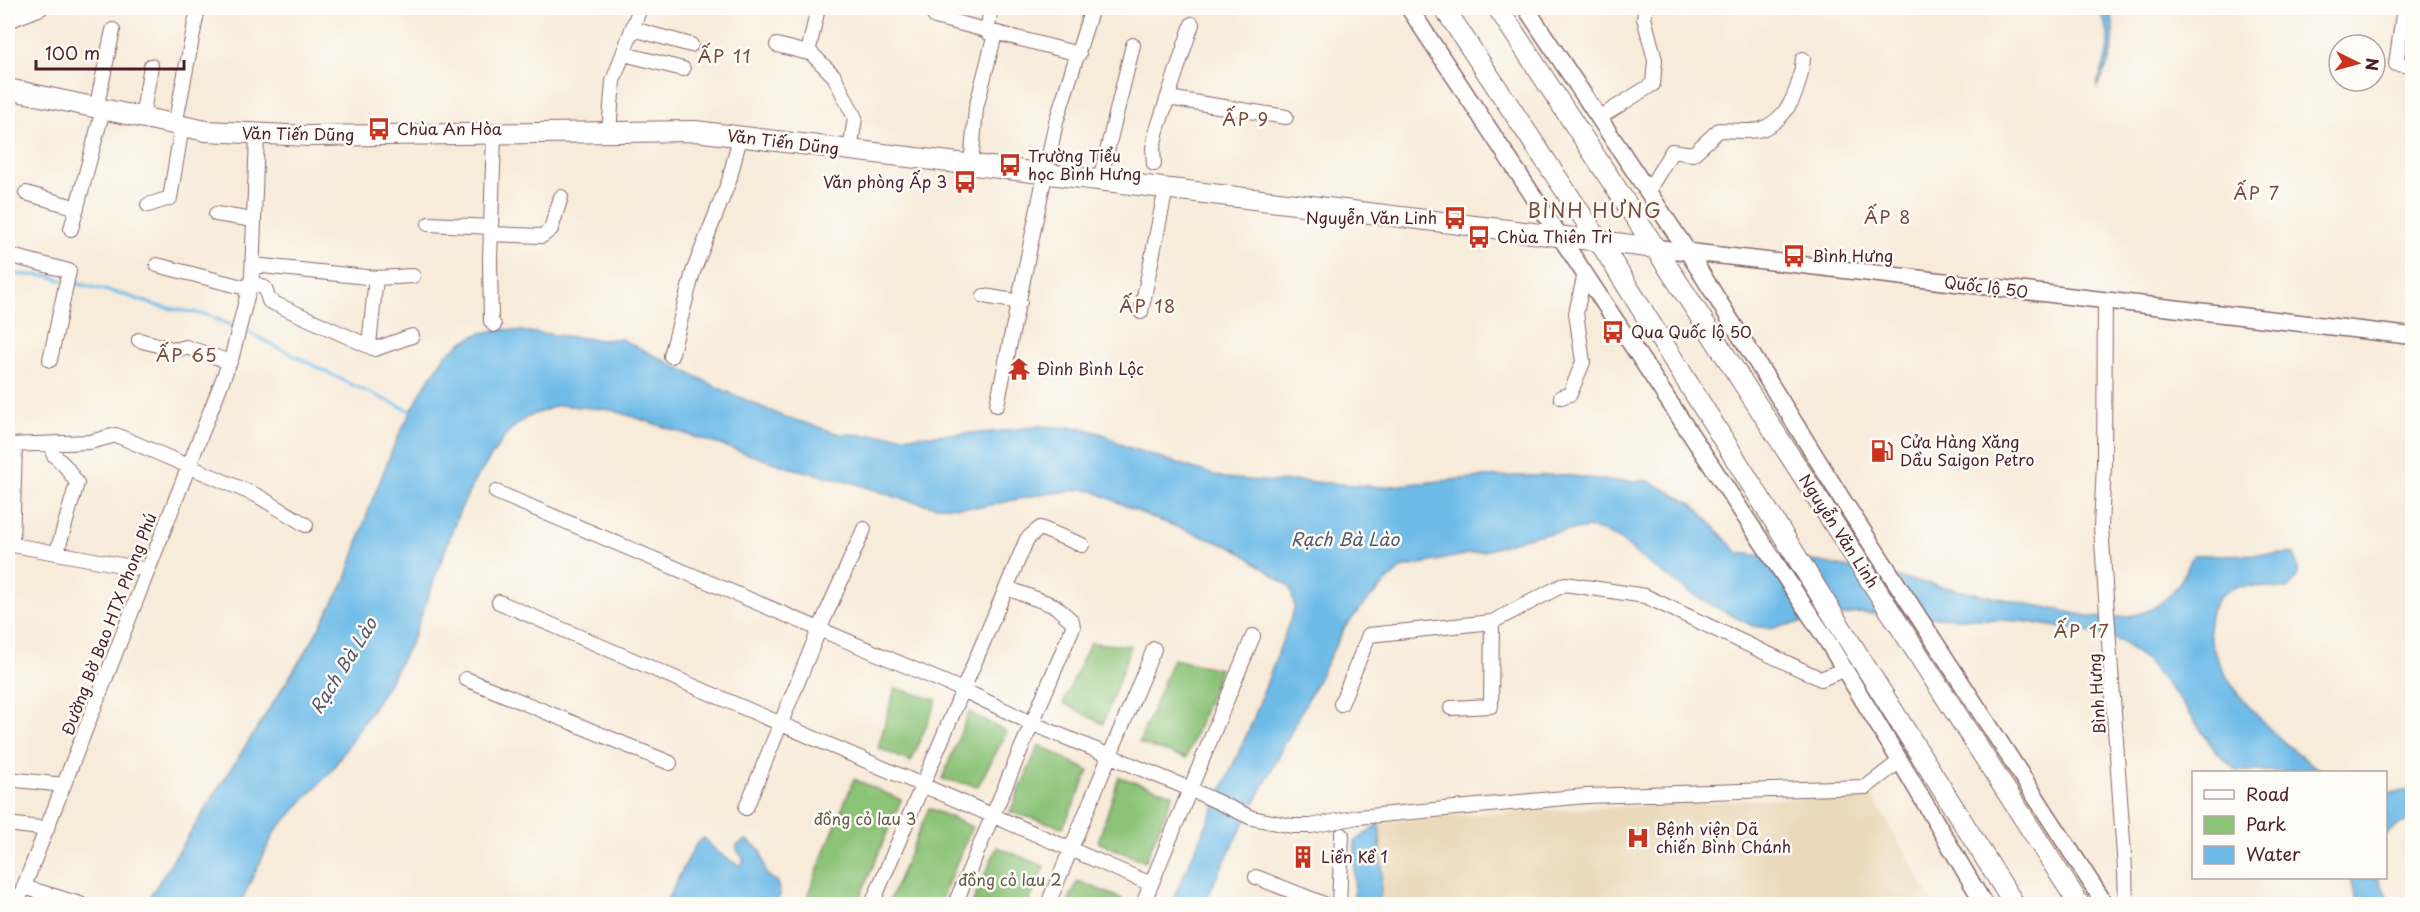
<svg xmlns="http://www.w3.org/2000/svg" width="2420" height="912" font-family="'Playpen Sans',sans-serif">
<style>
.built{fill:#ead9ba}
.green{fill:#8bc377;stroke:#6a7151;stroke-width:1.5}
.water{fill:#6ebbe8;stroke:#5c6d8a;stroke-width:1.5}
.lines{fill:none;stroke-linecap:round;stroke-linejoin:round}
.stream{stroke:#6ebbe8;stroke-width:3}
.minor-casing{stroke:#876668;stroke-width:16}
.major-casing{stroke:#876668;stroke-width:19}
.highway-casing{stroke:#876668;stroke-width:22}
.minor{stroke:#fff;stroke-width:14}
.major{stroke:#fff;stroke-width:16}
.highway{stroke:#fff;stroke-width:20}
.labels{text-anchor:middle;stroke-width:5;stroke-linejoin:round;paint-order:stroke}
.poi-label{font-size:16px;fill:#4a1f2b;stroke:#fdfcf7;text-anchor:start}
.street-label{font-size:16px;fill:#4a1f2b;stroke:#fdfcf7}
.park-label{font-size:16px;fill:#615846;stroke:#fdfcf7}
.neighbourhood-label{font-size:18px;letter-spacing:1.5px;fill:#794b3f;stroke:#fdfcf7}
.water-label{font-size:18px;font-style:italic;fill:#57566d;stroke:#fdfcf7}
.quarter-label{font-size:20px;letter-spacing:1.5px;fill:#794b3f;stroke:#fdfcf7}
</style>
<rect width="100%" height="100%" fill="#fdfcf7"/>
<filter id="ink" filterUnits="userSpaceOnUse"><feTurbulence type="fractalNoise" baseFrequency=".0167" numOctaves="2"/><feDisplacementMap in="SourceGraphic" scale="12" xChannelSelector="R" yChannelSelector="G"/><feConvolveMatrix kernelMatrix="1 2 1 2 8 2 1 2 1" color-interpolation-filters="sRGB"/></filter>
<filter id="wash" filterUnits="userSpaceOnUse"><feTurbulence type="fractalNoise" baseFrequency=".008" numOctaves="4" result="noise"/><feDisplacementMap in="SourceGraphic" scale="24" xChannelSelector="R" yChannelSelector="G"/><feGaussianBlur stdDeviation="1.35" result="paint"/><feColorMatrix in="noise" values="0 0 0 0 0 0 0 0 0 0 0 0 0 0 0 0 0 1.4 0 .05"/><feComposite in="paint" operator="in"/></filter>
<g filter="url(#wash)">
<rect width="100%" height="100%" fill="#f7ebd9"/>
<path class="built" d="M 1871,794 L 1934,904 L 1380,904 L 1382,868 L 1379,823 L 1445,816 Z"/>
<path class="green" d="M 1090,643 L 1131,646 L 1103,724 L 1063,703 Z
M 1173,659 L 1220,669 L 1186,758 L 1139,743 Z
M 895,688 L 937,700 L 911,762 L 878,748 Z
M 969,712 L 1007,732 L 978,786 L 942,779 Z
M 1039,745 L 1089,771 L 1063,827 L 1010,812 Z
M 1119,777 L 1173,794 L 1145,862 L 1098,842 Z
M 854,779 L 901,800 L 857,904 L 804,904 Z
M 929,808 L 972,827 L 939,904 L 888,904 Z
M 997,847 L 1045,867 L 1028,904 L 972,904 Z
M 1078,881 L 1122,899 L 1120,904 L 1067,904 Z"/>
<path class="water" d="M 2097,8 L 2110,8 C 2118,38 2112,60 2097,87 L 2097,83 C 2109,54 2116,35 2097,8 Z
M 501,329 L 601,340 L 621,339 L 721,389 L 782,416 L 840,434 L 912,436 L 996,432 L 1038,426 L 1083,428 L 1105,435 L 1124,446 L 1224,478 L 1274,482 L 1300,481 L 1380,487 L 1482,477 L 1563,475 L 1614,481 L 1649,481 L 1694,505 L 1738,553 L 1820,562 L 2093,617 C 2145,621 2174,606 2193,555 L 2294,554 C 2300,573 2301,573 2288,589 C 2272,589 2253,584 2237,587 C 2227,589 2217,598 2213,607 C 2188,659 2283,749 2324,772 L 2237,771 L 2217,753 L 2182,703 L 2149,663 L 2122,642 L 2109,636 L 2022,621 L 1857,613 L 1769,628 L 1753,626 L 1700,599 L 1642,559 L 1621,540 L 1603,531 L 1588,528 L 1532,536 L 1488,550 L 1401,568 L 1367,601 L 1345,627 L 1216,878 L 1205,904 L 1171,904 L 1252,723 L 1295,607 L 1290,587 L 1236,549 L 1148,516 L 1093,491 L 1083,489 L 1037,495 L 981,507 L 934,506 L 902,499 L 851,482 L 791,468 L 612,410 L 559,405 L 527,417 L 508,432 L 475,480 L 459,512 L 413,638 L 387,686 L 332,770 L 275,831 L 240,904 L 145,904 L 308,648 L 346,579 L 370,506 L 396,441 L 424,387 L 445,356 L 461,343 L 478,334 Z
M 2412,790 L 2412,819 L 2396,826 L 2386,835 L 2386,793 Z
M 1379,823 L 1382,868 L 1380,904 L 1354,904 L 1355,842 Z
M 704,838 C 714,851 725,859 740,866 L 744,859 L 737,850 L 737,845 L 747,840 L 761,851 L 766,874 L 777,882 L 780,895 L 776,904 L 665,904 L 696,844 Z
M 2350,878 L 2378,878 L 2391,904 L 2358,904 Z"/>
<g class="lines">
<path class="stream" d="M 8,274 L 49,276 L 62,280
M 71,282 L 125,295 L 158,306 L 207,315 L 235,327
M 244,330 L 348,383 L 413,412"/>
</g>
</g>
<g filter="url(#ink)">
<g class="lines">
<g class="minor-casing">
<path id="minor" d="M 930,8 L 935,17 L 1079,54
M 2404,8 L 2396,64 L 2412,66
M 8,21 L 41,8
M 633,29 L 691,45
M 987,32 L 991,8
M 777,45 L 812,54 L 834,76 L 855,118 L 850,150
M 808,53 L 818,8
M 624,54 L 683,69
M 1168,98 L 1286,117
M 96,109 L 113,30
M 142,118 L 151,66
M 1599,118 L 1653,84 L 1655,60 L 1644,18 L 1646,8
M 175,125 L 198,8
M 609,132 L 613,81 L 640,8
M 494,134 L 490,259 L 491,321 L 494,325
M 1154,164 L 1153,148 L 1157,130 L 1192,24
M 971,165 L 976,108 L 995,34
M 1100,180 L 1133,45
M 1648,191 L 1672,151 L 1693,154 L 1719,130 C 1731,130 1751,133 1762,129 C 1791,117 1800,87 1803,59
M 26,193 L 77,208
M 148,205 L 170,198 L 182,126
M 216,214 L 254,220
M 429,224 L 491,227
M 71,229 L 103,110
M 491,234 L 542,236 L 551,229 L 561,197
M 8,255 L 69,271 L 50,360
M 157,265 L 250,289
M 253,265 L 376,278
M 251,282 L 265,288 L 269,301 L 375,349 L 412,336
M 984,296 L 1020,302
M 2105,300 L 2104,464 L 2101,527 L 2125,870 L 2126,904
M 1141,312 L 1166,188
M 139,340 L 176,350 L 186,347 L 230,362
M 369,345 L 376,278 L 413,276
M 671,356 L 693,272 L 729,181 L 740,137
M 1561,397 L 1570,394 L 1583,362 L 1576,313 L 1585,273
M 997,405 L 1056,122 L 1092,8
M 8,445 L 90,442 L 116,435 L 258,496 L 306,525
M 53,454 L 66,467 L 77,483 L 57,552
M 496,492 L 963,690 L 1031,723 L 1190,789 L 1252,818 L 1292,826 L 1311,826 L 1358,817 L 1586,796 L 1866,787 L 1900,761
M 8,544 L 148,570
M 12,545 L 15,445
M 499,602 L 1151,884
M 466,679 L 670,763
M 1341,704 L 1369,635 L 1492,622 L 1565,584 L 1645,596 L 1821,679 L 1845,669
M 1451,708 L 1491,706 L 1492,622
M 8,779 L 64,785
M 746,808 L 819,630 L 864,529
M 8,824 L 47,829
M 1256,877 L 1324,904
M 24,887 L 80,904
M 17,904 L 232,356 L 252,277 L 257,134
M 872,904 L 1027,539 L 1040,528 L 1082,545
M 955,904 L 1073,627 L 1072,621 L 1055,606 L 1007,588
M 1048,904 L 1154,649
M 1143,904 L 1253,636
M 1339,904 L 1342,835"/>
</g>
<g class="major-casing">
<path id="major" d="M 1409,8 L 1826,639 L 1906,771 L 1984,904
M 1526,8 L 1688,252 L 1842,499 L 2105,904
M 1656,248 L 2412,336"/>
</g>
<g class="highway-casing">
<path id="highway" d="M 1444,8 L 1599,241 L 2014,904
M 1498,8 L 1694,307 L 2079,904
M 8,89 L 206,131 L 308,136 L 695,131 L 1656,248"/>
</g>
<use href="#minor" class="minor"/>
<use href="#major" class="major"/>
<use href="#highway" class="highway"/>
</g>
</g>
<defs>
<g id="bus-bare" transform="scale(1.8)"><path d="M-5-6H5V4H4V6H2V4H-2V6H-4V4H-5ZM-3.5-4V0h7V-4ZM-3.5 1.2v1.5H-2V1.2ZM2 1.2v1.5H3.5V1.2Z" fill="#c8321e" stroke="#fdfcf7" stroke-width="2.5" paint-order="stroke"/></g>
<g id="temple-bare" transform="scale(1.8)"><path d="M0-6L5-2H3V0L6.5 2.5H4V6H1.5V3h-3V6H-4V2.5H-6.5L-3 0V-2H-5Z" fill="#c8321e" stroke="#fdfcf7" stroke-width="2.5" paint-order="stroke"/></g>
<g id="fuel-bare" transform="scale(1.8)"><path d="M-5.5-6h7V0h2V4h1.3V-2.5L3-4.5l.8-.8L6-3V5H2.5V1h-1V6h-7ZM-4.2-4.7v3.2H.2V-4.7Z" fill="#c8321e" stroke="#fdfcf7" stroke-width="2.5" paint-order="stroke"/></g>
<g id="hospital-bare" transform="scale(1.8)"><path d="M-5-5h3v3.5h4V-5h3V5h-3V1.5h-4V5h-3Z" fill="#c8321e" stroke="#fdfcf7" stroke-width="2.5" paint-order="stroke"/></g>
<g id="building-bare" transform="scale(1.8)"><path d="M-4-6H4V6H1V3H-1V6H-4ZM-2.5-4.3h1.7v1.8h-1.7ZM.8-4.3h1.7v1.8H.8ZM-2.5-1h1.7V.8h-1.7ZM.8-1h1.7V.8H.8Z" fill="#c8321e" stroke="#fdfcf7" stroke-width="2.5" paint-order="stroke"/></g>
</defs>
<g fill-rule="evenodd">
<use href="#bus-bare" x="379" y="129"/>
<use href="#bus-bare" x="1010" y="165"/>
<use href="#bus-bare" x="965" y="182"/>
<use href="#bus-bare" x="1455" y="218"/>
<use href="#bus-bare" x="1479" y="237"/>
<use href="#bus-bare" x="1794" y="256"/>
<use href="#bus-bare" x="1613" y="332"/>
<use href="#temple-bare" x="1019" y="369"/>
<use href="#fuel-bare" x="1882" y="451"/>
<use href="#hospital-bare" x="1638" y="838"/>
<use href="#building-bare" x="1303" y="857"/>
</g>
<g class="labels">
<g class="poi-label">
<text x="397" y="135">Chùa An Hòa</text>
<text x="1028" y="162">Trường Tiểu<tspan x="1028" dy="18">học Bình Hưng</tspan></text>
<text x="947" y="188" text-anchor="end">Văn phòng Ấp 3</text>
<text x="1437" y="224" text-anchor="end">Nguyễn Văn Linh</text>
<text x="1497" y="243">Chùa Thiên Trì</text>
<text x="1812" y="262">Bình Hưng</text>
<text x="1631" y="338">Qua Quốc lộ 50</text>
<text x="1037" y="375">Đình Bình Lộc</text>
<text x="1900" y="448">Cửa Hàng Xăng<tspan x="1900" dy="18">Dầu Saigon Petro</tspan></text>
<text x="1656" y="835">Bệnh viện Dã<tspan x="1656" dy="18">chiến Bình Chánh</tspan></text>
<text x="1321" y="863">Liền Kề 1</text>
</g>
<g class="street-label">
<text transform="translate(298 134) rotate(1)" y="6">Văn Tiến Dũng</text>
<text transform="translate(783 142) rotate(7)" y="6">Văn Tiến Dũng</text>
<text transform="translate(1986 287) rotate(7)" y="6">Quốc lộ 50</text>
<text transform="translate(1839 531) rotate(57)" y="6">Nguyễn Văn Linh</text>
<text transform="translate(109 624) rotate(-69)" y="6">Đường Bờ Bao HTX Phong Phú</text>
<text transform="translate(2097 694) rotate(-94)" y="6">Bình Hưng</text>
</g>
<g class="park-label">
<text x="865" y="825">đồng cỏ lau 3</text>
<text x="1010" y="886">đồng cỏ lau 2</text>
</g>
<g class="neighbourhood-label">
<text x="725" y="63">ẤP 11</text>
<text x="1246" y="126">ẤP 9</text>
<text x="2257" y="200">ẤP 7</text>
<text x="1888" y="224">ẤP 8</text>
<text x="1148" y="313">ẤP 18</text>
<text x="187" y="362">ẤP 65</text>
<text x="2082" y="638">ẤP 17</text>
</g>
<g class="water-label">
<text x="1345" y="546">Rạch Bà Lào</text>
<text transform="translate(344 666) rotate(-58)" y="6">Rạch Bà Lào</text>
</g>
<g class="quarter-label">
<text x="1595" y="218">BÌNH HƯNG</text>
</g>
</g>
<rect width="2420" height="912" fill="none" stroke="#fdfcf7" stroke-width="30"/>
<rect x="2192" y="771" width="195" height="108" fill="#fdfcf7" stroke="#b5a4a5" stroke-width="1.5"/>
<rect x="2204" y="790" width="30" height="9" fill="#ffffff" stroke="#b5a4a5" stroke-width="1.5"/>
<text x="2246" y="801" font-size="18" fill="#4a1f2b">Road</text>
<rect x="2204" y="816" width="30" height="18" fill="#8bc377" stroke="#b5a4a5" stroke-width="1.5"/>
<text x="2246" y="831" font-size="18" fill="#4a1f2b">Park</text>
<rect x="2204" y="846" width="30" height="18" fill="#6ebbe8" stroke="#b5a4a5" stroke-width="1.5"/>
<text x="2246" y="861" font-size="18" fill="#4a1f2b">Water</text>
<g transform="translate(2357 63) rotate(95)"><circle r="28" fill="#fdfcf7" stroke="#b5a4a5" stroke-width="1.5"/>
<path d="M0-4.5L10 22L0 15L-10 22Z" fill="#c8321e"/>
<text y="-9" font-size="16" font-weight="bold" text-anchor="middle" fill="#4a1f2b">N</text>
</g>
<path d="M36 60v9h148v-9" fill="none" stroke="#4a1f2b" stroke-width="3"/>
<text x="45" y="60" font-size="18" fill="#4a1f2b" stroke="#fdfcf7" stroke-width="4.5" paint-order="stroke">100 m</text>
</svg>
